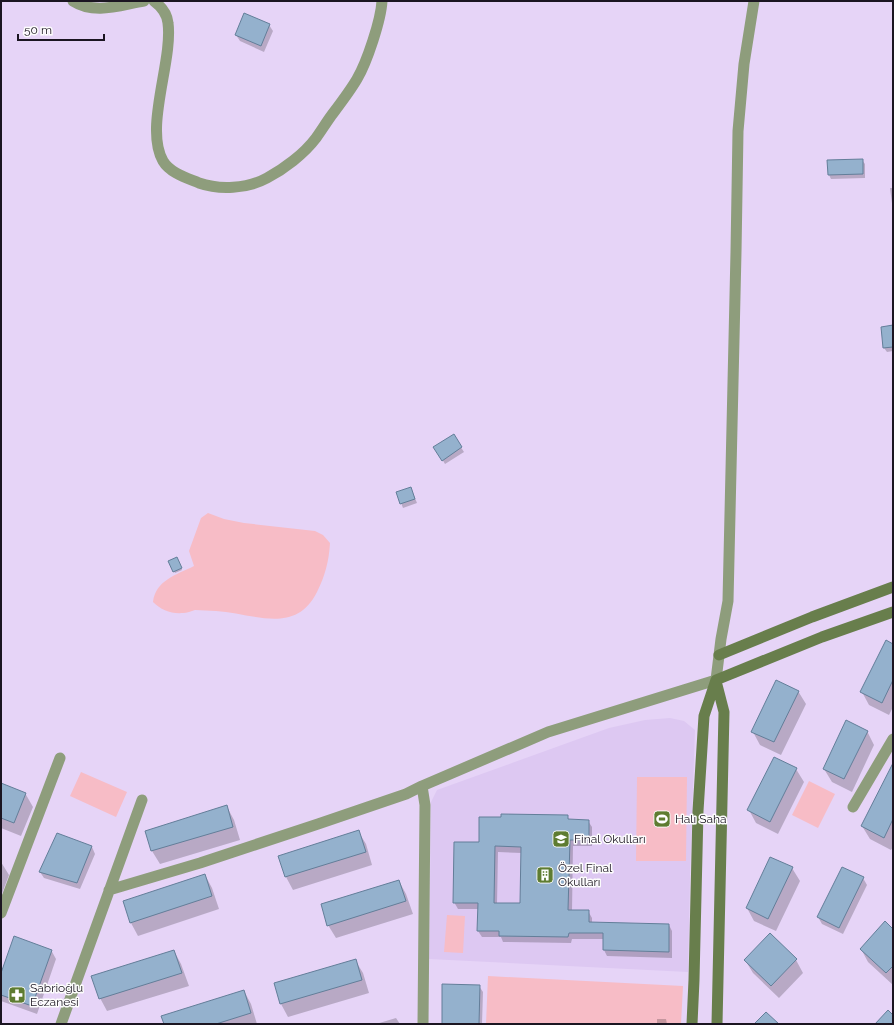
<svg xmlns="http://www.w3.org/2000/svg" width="894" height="1025" font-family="Raleway,sans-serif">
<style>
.built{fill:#ddc8f2}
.green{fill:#f7bcc6}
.shadow{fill:#0003;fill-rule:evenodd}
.building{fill:#94b1cd;stroke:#637e99;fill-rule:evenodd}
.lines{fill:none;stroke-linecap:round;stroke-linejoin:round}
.minor{stroke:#8e9d7c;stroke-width:11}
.tertiary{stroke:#8e9d7c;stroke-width:11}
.secondary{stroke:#687e4c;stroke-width:11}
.labels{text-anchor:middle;stroke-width:3;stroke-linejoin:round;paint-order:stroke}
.poi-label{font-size:12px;fill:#1b1521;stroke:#fdfdfd;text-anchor:start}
</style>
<rect width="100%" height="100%" fill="#e6d4f7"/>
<path class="built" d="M 670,718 L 684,721 L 695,730 L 690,876 L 688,972 L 429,959 L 431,802 L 437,790 L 609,728 L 645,720 Z"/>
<path class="green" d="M 208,513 L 224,519 L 244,523 L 315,531 L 323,535 L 330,543 C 329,561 325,576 317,592 C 295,636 253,613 216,611 C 209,611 202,610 195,610 C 191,611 187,613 183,613 C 171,614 161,610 153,602 C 156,580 176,575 194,566 L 189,551 L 201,518 Z
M 81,772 L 127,792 L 116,817 L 70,796 Z
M 637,777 L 687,777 L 686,861 L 636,861 Z
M 809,781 L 835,794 L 818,828 L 792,815 Z
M 447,915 L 465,916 L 463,953 L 444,952 Z
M 488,976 L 683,986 L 681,1024 L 486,1024 Z"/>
<path class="shadow" d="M 269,25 L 273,31 L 264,52 L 240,41 L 236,35 Z
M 862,160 L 865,164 L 865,178 L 831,179 L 829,175 Z
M 890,188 L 893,188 L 893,211 Z
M 893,326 L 893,351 L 887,352 L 884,348 Z
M 453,435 L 464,452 L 445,464 L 435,447 Z
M 411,488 L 417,503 L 403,508 L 397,493 Z
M 177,558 L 182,570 L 175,573 L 169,562 Z
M 893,645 L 893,707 L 889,715 L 869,705 L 862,692 Z
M 798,691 L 806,704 L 781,755 L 760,745 L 753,732 Z
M 867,731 L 874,745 L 852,792 L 832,782 L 824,769 Z
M 796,769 L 804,782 L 778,834 L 756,823 L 749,810 Z
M 893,779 L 893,847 L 891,850 L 870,839 L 862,826 Z
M 1,784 L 25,793 L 33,807 L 21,836 L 1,828 Z
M 227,807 L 234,820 L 240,840 L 160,864 L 152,851 L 146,831 Z
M 567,816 L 569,820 L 588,821 L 592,827 L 592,846 L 573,846 L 572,911 L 588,911 L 592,918 L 592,923 L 669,925 L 672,931 L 672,958 L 607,956 L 604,950 L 604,939 L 572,939 L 571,943 L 503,942 L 501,937 L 482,937 L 478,931 L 478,909 L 458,909 L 454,902 L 480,843 ZM 498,852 L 522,853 L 521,904 L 497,904 Z
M 358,831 L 366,844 L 372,865 L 293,890 L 286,877 L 280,857 Z
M 57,834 L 92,847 L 95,854 L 80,889 L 44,878 L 40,872 Z
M 1,862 L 9,875 L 1,896 Z
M 792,868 L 800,881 L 776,931 L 754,921 L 747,908 Z
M 205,875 L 212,888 L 219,909 L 138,936 L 131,923 Z
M 863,878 L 867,885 L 843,934 L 822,924 L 818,917 Z
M 399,881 L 406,894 L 413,914 L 336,938 L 328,925 Z
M 893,931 L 893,985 L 868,962 L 861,949 Z
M 51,950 L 56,959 L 37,1014 L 1,1001 L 1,976 Z
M 174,951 L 181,964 L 189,986 L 107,1011 L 100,998 Z
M 355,960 L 363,973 L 369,993 L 288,1017 L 281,1004 Z
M 745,960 L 796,960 L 803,973 L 779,998 L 753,973 Z
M 479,986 L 483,992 L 482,1024 L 443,1024 Z
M 244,991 L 251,1004 L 257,1024 L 165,1024 Z
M 396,1018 L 400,1024 L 376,1024 Z
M 657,1019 L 666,1019 L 667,1024 L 657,1024 Z"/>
<path class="building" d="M 244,13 L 270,24 L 261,46 L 235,35 Z
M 863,159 L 863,174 L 828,175 L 827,160 Z
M 893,325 L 893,347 L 883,348 L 881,327 Z
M 454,434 L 462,447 L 442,461 L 433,447 Z
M 411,487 L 415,499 L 400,504 L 396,492 Z
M 177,557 L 182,568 L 173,572 L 168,561 Z
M 886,640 L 893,644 L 893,680 L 882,703 L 860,692 Z
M 776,680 L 799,691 L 774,742 L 751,732 Z
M 846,720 L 868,731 L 844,779 L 823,769 Z
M 774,757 L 797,768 L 770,822 L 747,810 Z
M 893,763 L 893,819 L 884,838 L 861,826 Z
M 1,783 L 26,793 L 14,823 L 1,818 Z
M 227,805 L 233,827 L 151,851 L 145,831 Z
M 501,814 L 568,815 L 568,819 L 589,820 L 589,840 L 570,840 L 568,910 L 589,910 L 589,922 L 669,924 L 669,952 L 603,950 L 603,933 L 569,933 L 568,937 L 499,936 L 499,931 L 477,931 L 478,903 L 453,903 L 454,842 L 479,842 L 479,817 L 501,817 ZM 495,846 L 521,847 L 520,903 L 494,903 Z
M 359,830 L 366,852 L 285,877 L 278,856 Z
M 57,833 L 92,846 L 77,883 L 39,872 Z
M 770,857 L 793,867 L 768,919 L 746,908 Z
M 842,867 L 864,877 L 839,928 L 817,917 Z
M 205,874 L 212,896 L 130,923 L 123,901 Z
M 399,880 L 406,901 L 327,926 L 321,904 Z
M 885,921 L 893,929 L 893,966 L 886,973 L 860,949 Z
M 770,933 L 797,959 L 771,986 L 744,960 Z
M 14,936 L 52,950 L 32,1006 L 1,995 L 1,973 Z
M 174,950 L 182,973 L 99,999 L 91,976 Z
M 356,959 L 362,980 L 280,1004 L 274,983 Z
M 442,984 L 480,985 L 479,1024 L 442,1024 Z
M 244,990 L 251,1013 L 216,1024 L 164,1024 L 161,1016 Z
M 888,1010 L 893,1015 L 893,1024 L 875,1024 Z
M 766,1012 L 779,1024 L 754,1024 Z"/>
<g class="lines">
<path class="minor" d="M 422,786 L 425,805 L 423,1024
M 853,807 L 893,739
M 109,890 L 200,863 L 318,824 L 406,794 L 422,786 L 548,732 L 716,680
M 61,1024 L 142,800"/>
<path class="tertiary" d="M 73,1 C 95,15 120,5 144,1
M 154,1 C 162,7 167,13 168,23 C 173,61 144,128 163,161 C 170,173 187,178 199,183 C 219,190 247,189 267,178 C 284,169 304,154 316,138 C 321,131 326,123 331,116 C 340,104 350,91 357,79 C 367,62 381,20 382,1
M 716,680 L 721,639 L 728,601 L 736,252 L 738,131 L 744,64 L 754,1
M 1,913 L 60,758"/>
<path class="secondary" d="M 719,655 L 812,617 L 893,587
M 716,681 L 724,712 L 717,1024
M 692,1024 L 694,980 L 698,811 L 704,716 L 716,680 L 822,637 L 893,612"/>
</g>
<defs>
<g id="stadium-square" transform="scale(0.9)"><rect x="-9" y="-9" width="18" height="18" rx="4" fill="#5e7c31" stroke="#fdfdfd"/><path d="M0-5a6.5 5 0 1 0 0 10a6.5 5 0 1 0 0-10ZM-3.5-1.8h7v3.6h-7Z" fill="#fff"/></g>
<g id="school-square" transform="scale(0.9)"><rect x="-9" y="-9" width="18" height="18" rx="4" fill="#5e7c31" stroke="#fdfdfd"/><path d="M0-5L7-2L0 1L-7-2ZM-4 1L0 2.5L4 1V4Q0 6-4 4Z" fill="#fff"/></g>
<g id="building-square" transform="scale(0.9)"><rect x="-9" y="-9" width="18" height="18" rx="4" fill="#5e7c31" stroke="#fdfdfd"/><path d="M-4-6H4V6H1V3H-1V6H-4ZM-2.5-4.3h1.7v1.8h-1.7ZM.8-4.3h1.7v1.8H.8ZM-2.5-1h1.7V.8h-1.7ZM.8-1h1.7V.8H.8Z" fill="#fff"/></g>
<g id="pharmacy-square" transform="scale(0.9)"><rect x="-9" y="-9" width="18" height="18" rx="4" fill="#5e7c31" stroke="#fdfdfd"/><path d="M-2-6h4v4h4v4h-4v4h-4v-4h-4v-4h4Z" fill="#fff"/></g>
</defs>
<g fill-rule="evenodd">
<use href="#stadium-square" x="662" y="819"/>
<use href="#school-square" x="561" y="839"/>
<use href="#building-square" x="545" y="875"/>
<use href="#pharmacy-square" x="17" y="995"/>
</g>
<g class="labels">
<g class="poi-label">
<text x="675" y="823">Halı Saha</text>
<text x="574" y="843">Final Okulları</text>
<text x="558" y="872">Özel Final<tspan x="558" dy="14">Okulları</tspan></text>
<text x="30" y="992">Sabrioğlu<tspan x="30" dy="14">Eczanesi</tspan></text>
</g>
</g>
<rect width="894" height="1025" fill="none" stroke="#1b1521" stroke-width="4"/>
<path d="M18 34v6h86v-6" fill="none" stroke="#1b1521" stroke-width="2"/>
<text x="24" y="34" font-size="12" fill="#1b1521" stroke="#fdfdfd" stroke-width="3" paint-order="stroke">50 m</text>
</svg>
